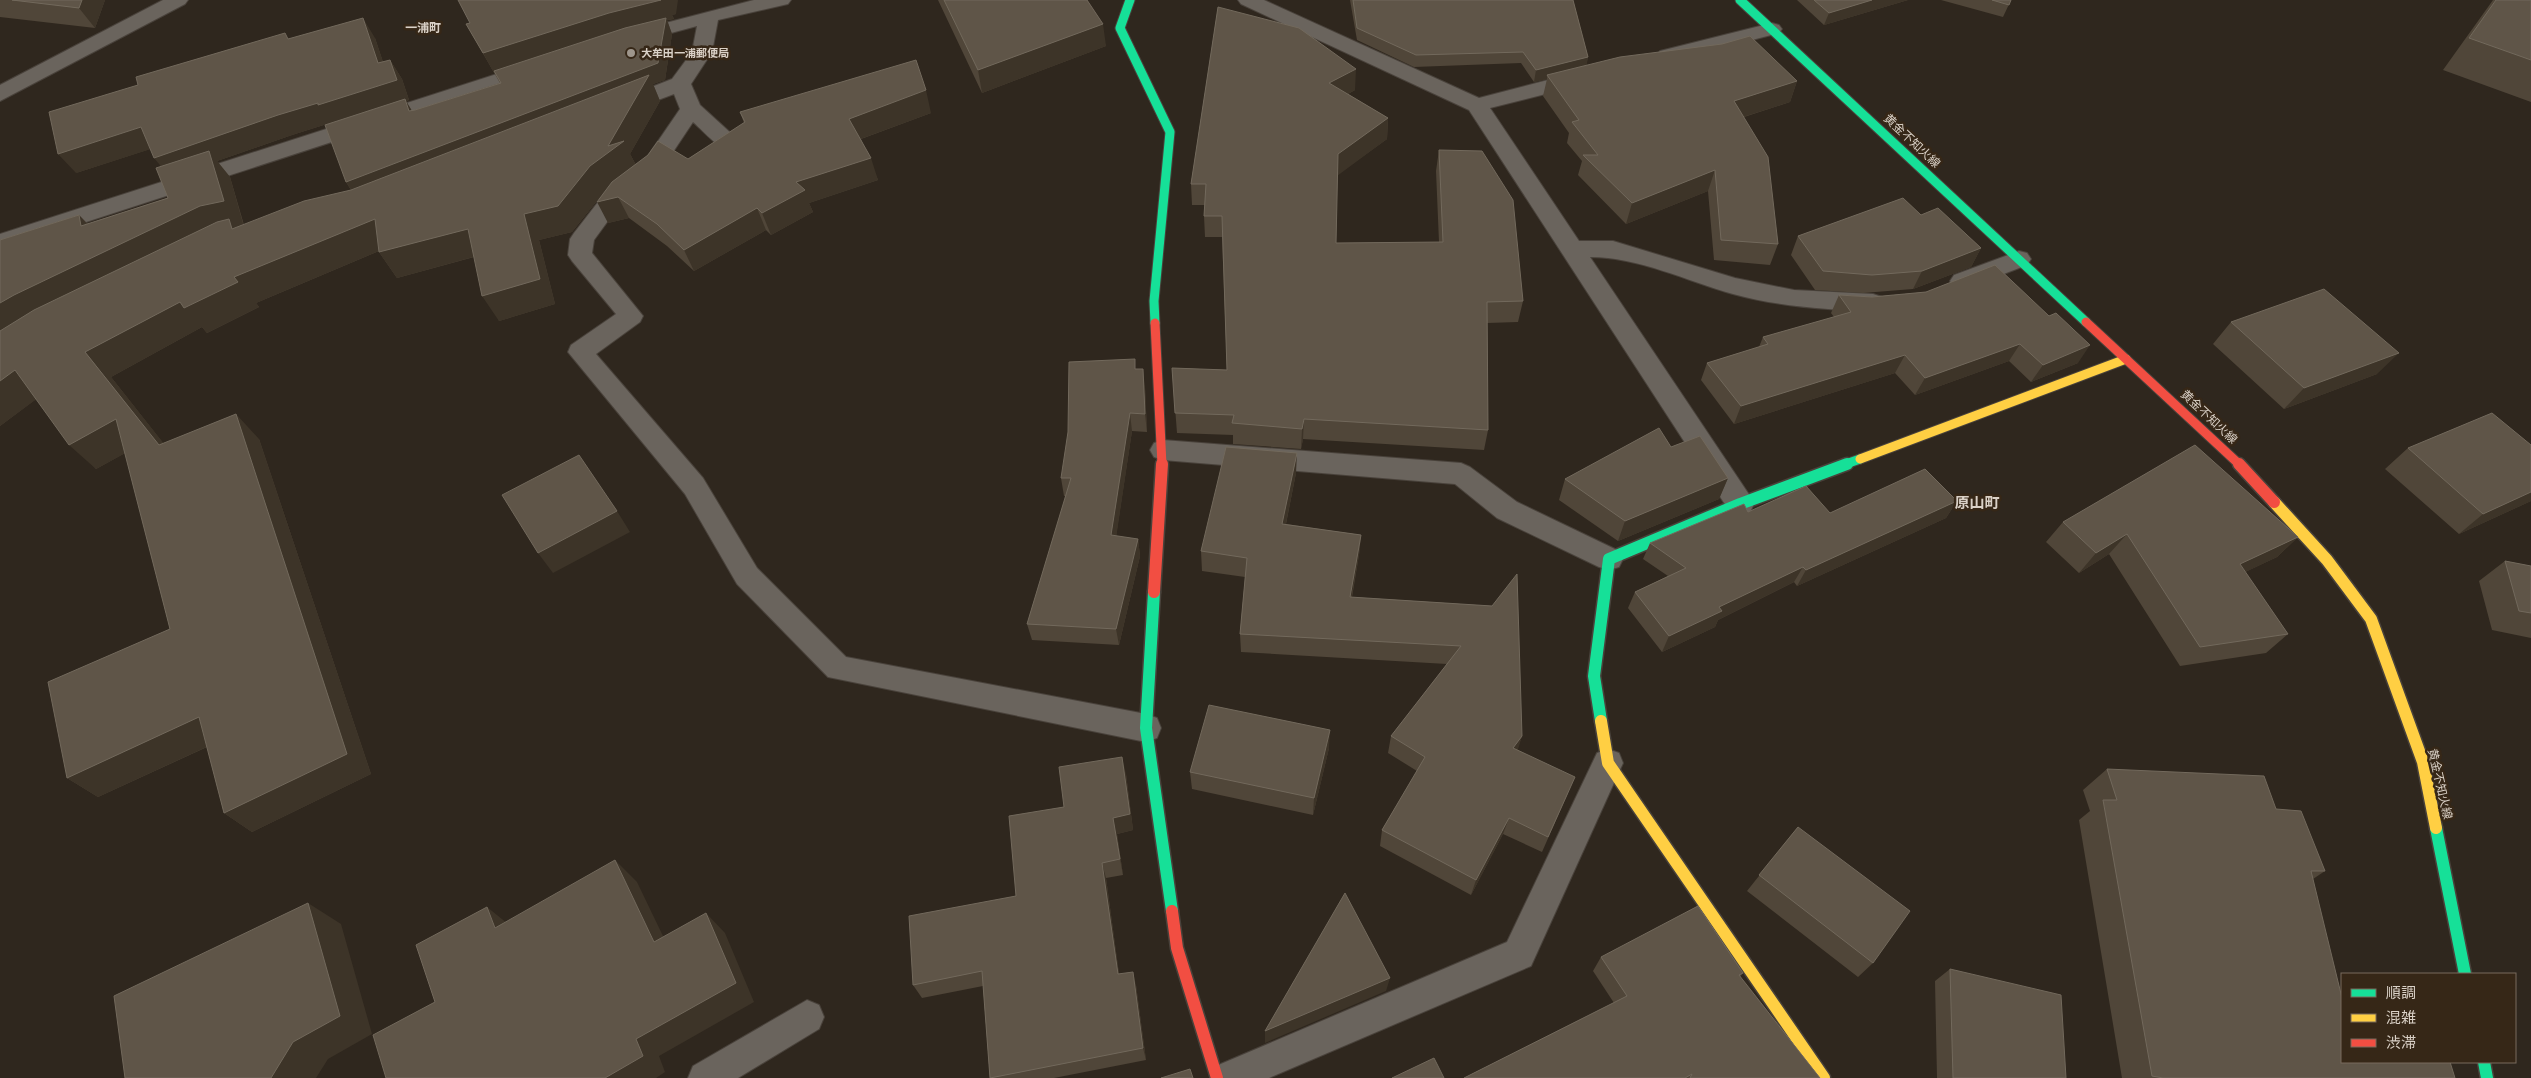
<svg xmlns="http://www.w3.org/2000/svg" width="2531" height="1078" font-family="'Noto Sans','Noto Sans JP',sans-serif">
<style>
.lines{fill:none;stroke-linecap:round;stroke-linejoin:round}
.street-casing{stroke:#49423b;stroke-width:2}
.fast-far1-casing{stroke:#49423b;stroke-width:11}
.fast-casing{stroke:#49423b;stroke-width:15}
.slow-far1-casing{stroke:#49423b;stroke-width:11}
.slow-casing{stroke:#49423b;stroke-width:15}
.jam-far1-casing{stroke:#49423b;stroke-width:11}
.jam-casing{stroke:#49423b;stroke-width:15}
.street{fill:#6a645d;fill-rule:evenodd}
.fast-far1{stroke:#16e098;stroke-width:9}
.fast{stroke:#16e098;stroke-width:12}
.slow-far1{stroke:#ffcf43;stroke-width:9}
.slow{stroke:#ffcf43;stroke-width:12}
.jam-far1{stroke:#f24e42;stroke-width:9}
.jam{stroke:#f24e42;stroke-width:12}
.wall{fill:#504639;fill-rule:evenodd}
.shaded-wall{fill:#3d3428}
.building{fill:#5f5548;stroke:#72695c}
.poi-dot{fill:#9e968c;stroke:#362717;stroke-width:2}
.labels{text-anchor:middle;stroke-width:5;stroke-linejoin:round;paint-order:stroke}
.far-poi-label{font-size:11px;font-weight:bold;fill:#dad1c7;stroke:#362717;text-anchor:start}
.far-quarter-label{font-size:12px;font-weight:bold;fill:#dad1c7;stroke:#362717}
.street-label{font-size:12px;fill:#dad1c7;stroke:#362717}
.quarter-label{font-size:15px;font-weight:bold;fill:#dad1c7;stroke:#362717}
</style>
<rect width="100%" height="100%" fill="#2f271e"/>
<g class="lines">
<g class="street-casing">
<path id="street" d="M 163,0 L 188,0 L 185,4 L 0,101 L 0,85 Z
M 754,0 L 791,0 L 788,4 L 718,20 L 712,52 L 691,84 L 700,105 L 745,146 L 742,151 C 723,156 707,134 693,122 L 657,176 L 621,203 L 594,240 L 592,253 L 643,316 L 640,322 L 596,354 L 703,478 L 757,568 L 846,657 L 1146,714 L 1157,718 L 1161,728 L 1157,738 L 1146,742 L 828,677 L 737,584 L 685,494 L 568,352 L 571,345 L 616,314 L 572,261 L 568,255 L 570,239 L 574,233 L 605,193 L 641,166 L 680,109 L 674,94 L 621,114 L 613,112 L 610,107 L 613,102 L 672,79 L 692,52 L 697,26 L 634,43 L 627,41 L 624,37 L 627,33 Z
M 1238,0 L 1264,0 L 1479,98 L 1582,71 L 1589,73 L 1593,78 L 1589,83 L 1490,108 L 1579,241 L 1613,241 L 1735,278 L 1794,290 L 1873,294 L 1882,297 L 1885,303 L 1882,309 L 1873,312 C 1825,309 1780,307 1733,294 C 1687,281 1638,257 1590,257 L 1750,496 L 1754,504 L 1750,512 L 1740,515 L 1730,512 L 1469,110 L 1241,4 Z
M 1772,23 L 1779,25 L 1782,29 L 1779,33 L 1667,62 L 1660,61 L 1657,56 L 1660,51 Z
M 534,62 L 541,64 L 545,69 L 541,74 L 0,250 L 0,234 Z
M 2019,251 L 2027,253 L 2031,259 L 2027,265 L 1962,290 L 1954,287 L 1950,281 L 1954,275 Z
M 1163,440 L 1461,463 L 1470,467 L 1517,502 L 1619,551 L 1623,559 L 1619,567 L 1609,570 L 1599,567 L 1497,518 L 1455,484 L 1163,460 L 1154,457 L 1150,450 L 1154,443 Z
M 1608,749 L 1619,753 L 1623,763 L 1531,966 L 1269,1078 L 1211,1078 L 1216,1066 L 1507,942 L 1597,753 Z
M 807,1000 L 819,1005 L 824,1017 L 819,1029 L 738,1078 L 688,1078 L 693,1066 Z"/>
</g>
<g class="fast-far1-casing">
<path id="fast-far1" d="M 1130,0 L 1120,28 L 1170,132 L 1154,301 L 1155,323
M 1740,0 L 2086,322
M 1843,465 L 1860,459"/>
</g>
<g class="fast-casing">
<path id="fast" d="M 1154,592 L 1146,728 L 1172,911
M 1601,721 L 1594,676 L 1609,559 L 1740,504 L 1847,464
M 2436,828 L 2465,974
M 2484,1062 L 2487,1078"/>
</g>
<g class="slow-far1-casing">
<path id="slow-far1" d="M 1860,459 L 2126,359"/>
</g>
<g class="slow-casing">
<path id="slow" d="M 2274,502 L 2327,560 L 2371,619 L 2423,762 L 2436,828
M 1601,721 L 1608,763 L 1824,1078"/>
</g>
<g class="jam-far1-casing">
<path id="jam-far1" d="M 2086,322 L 2240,465
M 1155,323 L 1162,465"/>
</g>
<g class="jam-casing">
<path id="jam" d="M 2239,464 L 2274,502
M 1154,592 L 1162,464
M 1172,911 L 1177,948 L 1217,1078"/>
</g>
<use href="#street" class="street"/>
<use href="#fast-far1" class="fast-far1"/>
<use href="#fast" class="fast"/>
<use href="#slow-far1" class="slow-far1"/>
<use href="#slow" class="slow"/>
<use href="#jam-far1" class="jam-far1"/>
<use href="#jam" class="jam"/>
</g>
<path class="wall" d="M 0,0 L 105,0 L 95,28 L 0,17 Z
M 938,0 L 1087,0 L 1106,46 L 982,93 Z
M 1350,0 L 1573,0 L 1588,57 L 1586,65 L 1797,81 L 1790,102 L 1744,117 L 1778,244 L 1770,265 L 1714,260 L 1708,191 L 1626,224 L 1578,175 L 1582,161 L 1567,143 L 1569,133 L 1543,96 L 1547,79 L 1534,82 L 1521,63 L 1414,67 L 1357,40 Z
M 1797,0 L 1908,0 L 1824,25 Z
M 1941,0 L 2011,0 L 2003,17 Z
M 2493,0 L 2531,0 L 2531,102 L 2443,70 Z
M 1218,7 L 1355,90 L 1348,94 L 1388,118 L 1387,139 L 1337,175 L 1336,243 L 1439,242 L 1436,171 L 1439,150 L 1523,301 L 1518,322 L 1487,323 L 1488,430 L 1484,450 L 1303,439 L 1301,449 L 1233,444 L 1233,435 L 1177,433 L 1172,368 L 1227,370 L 1222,237 L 1205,237 L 1204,216 L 1205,205 L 1192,205 L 1191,184 Z
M 676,14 L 672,15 L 674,19 L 667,20 L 672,34 L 665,80 L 653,84 L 660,101 L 630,154 L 636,165 L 688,159 L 744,123 L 740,112 L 931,113 L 861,139 L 878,180 L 809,203 L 813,212 L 771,235 L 766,230 L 694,271 L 667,246 L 629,218 L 608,223 L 606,190 L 604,192 L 572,232 L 539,240 L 555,304 L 499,321 L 474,257 L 397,278 L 379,252 L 379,251 L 256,303 L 259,307 L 207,333 L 202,327 L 111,377 L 163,443 L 259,439 L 371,774 L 252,832 L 224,813 L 207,747 L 98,797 L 67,778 L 170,629 L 125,453 L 96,469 L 36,399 L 0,426 L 0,240 L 79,215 L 88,224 L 168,198 L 161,166 L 150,149 L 76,173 L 289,39 L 375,38 L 383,62 L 390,60 L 402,79 L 409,100 L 406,101 L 412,111 L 415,110 L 500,83 L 466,24 ZM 330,123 L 346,182 L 351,190 L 244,225 L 230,177 L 217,161 L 292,135 Z
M 1921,215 L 1981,248 L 1971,267 L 1913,289 L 1863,293 L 1815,290 L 1791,255 L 1798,236 Z
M 1926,292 L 2078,363 L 2031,382 L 2009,361 L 1915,395 L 1895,373 L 1734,424 L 1701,380 L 1707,363 L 1759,347 L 1763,337 L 1834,317 L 1831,313 L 1839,295 L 1872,297 Z
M 2231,322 L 2377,374 L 2284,409 L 2213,344 Z
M 1136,369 L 1145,387 L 1147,432 L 1132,431 L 1116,536 L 1138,539 L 1140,556 L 1119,645 L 1032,640 L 1027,624 L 1066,496 L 1064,496 L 1061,478 Z
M 2408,448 L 2531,501 L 2459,534 L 2385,469 Z
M 1296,473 L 1286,524 L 1361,535 L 1359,555 L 1352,597 L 1492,606 L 1522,736 L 1517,750 L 1568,793 L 1542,852 L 1503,834 L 1471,895 L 1380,846 L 1382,830 L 1417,771 L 1388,753 L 1391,736 L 1447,664 L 1241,652 L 1240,634 L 1245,577 L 1202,571 L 1201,551 Z
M 1728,478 L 1719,499 L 1618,541 L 1559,500 L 1565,479 Z
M 1957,501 L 1946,518 L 1797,586 L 1794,582 L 1718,620 L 1715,627 L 1662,652 L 1628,608 L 1635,592 L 1668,576 L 1643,559 L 1650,543 L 1748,512 L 1830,513 Z
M 2063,522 L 2298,537 L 2277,557 L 2245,572 L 2288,634 L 2266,653 L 2180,666 L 2109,554 L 2079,573 L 2046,542 Z
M 2505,561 L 2531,566 L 2531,638 L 2492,630 L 2479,581 Z
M 1329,748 L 1313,815 L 1192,789 L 1190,772 Z
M 2107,769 L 2276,809 L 2325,871 L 2313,879 L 2342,1062 L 2455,1078 L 2122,1078 L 2079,820 L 2090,811 L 2083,790 Z
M 1126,774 L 1133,830 L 1117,834 L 1123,875 L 1106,878 L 1119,974 L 1136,985 L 1146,1060 L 1054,1078 L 990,1078 L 983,986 L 922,998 L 913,985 L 1016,896 L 1064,807 Z
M 1798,827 L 1873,963 L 1858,977 L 1747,891 Z
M 1601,957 L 1743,973 L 1740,977 L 1820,1078 L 1464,1078 L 1614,1003 L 1593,971 Z
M 1950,969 L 2066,1078 L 1937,1078 L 1935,981 Z"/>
<path class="shaded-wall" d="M 82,0 L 105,0 L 95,28 L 79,8 Z
M 661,0 L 678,0 L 676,14 L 672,15 L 674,19 L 667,20 L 672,34 L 665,80 L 653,84 L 660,101 L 630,154 L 637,167 L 604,192 L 572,232 L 539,240 L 555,304 L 499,321 L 482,296 L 524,214 L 357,199 L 346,182 L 617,33 L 494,73 L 483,53 L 609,13 Z
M 1872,0 L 1908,0 L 1824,25 L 1829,13 Z
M 363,18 L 375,38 L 390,83 L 390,60 L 402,79 L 409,100 L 406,101 L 415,116 L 330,123 L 292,135 L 217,161 L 230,177 L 244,227 L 0,344 L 0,303 L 81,226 L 79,215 L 103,241 L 200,206 L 170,177 L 154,158 L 378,63 Z
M 1103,24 L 1106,46 L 982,93 L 978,70 Z
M 1588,57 L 1586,69 L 1547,75 L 1547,79 L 1534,82 L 1536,70 Z
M 1356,69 L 1355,90 L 1328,104 L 1329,83 Z
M 1797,81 L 1790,102 L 1727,122 L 1734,101 Z
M 926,90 L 931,113 L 855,141 L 849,119 Z
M 1388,118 L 1387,139 L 1337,176 L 1338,154 Z
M 141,127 L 157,147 L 76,173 L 58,154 Z
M 871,158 L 878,180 L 809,203 L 813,212 L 771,235 L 762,213 L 796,182 Z
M 1715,170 L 1708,191 L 1626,224 L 1632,203 Z
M 618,197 L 629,218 L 608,223 L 597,202 Z
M 757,208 L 766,230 L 694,271 L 684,250 Z
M 375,219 L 393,245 L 256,303 L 259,307 L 207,333 L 202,327 L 111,377 L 184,469 L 159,445 L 85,352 L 180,302 L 234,277 Z
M 468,229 L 484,254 L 397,278 L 379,252 Z
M 1981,248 L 1971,267 L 1913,289 L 1922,271 Z
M 2020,344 L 2009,361 L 1915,395 L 1925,378 Z
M 2090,345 L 2078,363 L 2031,382 L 2043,365 Z
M 2399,353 L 2377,374 L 2284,409 L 2304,388 Z
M 1905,355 L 1895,373 L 1734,424 L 1741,406 Z
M 1143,369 L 1145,387 L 1147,432 L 1145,414 Z
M 15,370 L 42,395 L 0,426 L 0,381 Z
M 1130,413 L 1132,431 L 1114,552 L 1111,535 Z
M 236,414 L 259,439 L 371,774 L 252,832 L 224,813 Z
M 116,419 L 142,444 L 96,469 L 69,445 Z
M 1304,419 L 1303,439 L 1301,449 L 1302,429 Z
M 1297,453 L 1296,473 L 1282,543 L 1282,524 Z
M 1728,478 L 1719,499 L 1618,541 L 1625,521 Z
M 2531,492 L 2531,501 L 2459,534 L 2483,514 Z
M 1957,501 L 1946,518 L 1797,586 L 1806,570 Z
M 617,511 L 630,532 L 553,573 L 538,553 Z
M 2127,534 L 2109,554 L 2079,573 L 2096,553 Z
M 1361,535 L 1359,555 L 1348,616 L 1350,597 Z
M 2298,537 L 2277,557 L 2220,584 L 2240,564 Z
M 1138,539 L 1140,556 L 1119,645 L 1116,629 Z
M 1803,567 L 1794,582 L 1718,620 L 1715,627 L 1662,652 L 1669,636 L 1719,607 Z
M 199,717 L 226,738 L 98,797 L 67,778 Z
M 1330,730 L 1329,748 L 1313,815 L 1314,798 Z
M 1522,736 L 1517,753 L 1513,748 Z
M 1122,757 L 1126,774 L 1133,830 L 1117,834 L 1123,875 L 1120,859 L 1113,818 Z
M 1509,818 L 1503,834 L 1471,895 L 1476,880 Z
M 615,860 L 637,882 L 675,961 L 654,942 Z
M 1102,863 L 1106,878 L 1121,988 L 1118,974 Z
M 308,903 L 341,924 L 372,1034 L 328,1059 L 316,1078 L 271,1078 Z
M 487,907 L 513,928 L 495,928 Z
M 706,913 L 725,933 L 754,1002 L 659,1056 L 665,1072 L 656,1078 L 605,1078 L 636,1039 Z
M 1133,972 L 1136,985 L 1146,1060 L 1143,1048 Z
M 1390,978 L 1386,991 L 1265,1043 L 1265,1031 Z"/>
<path class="building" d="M 12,0 L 82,0 L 79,8 Z
M 458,0 L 661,0 L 609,13 L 483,53 L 466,24 L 470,23 Z
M 944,0 L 1087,0 L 1103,24 L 978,70 Z
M 1353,0 L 1573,0 L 1588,57 L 1536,70 L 1523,52 L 1416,55 L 1357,28 Z
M 1814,0 L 1872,0 L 1829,13 Z
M 1992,0 L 2011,0 L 2009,5 Z
M 2496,0 L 2531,0 L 2531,60 L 2469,38 Z
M 1218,7 L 1299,28 L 1356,69 L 1329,83 L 1388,118 L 1338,154 L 1336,243 L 1443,242 L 1439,150 L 1482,151 L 1513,200 L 1523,301 L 1487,302 L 1488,430 L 1304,419 L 1302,429 L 1232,423 L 1234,415 L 1175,413 L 1172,368 L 1227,370 L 1222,216 L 1204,216 L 1206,184 L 1191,184 Z
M 363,18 L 378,63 L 390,60 L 397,80 L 318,105 L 318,103 L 278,115 L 154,158 L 141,127 L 58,154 L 49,112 L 138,85 L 136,77 L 285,33 L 288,39 Z
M 666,18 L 658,63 L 346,182 L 325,125 L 405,99 L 409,111 L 415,110 L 501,83 L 494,71 L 625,28 Z
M 1750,36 L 1797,81 L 1734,101 L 1768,157 L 1778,244 L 1721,240 L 1715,170 L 1632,203 L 1583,155 L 1598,155 L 1572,122 L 1579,120 L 1547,75 L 1620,57 L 1722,44 Z
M 916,60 L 926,90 L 849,119 L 871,158 L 796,182 L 805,190 L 762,213 L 757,208 L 684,250 L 657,224 L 618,197 L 597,202 L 612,182 L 648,155 L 658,141 L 688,159 L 745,122 L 740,112 Z
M 649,75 L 608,146 L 624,141 L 590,166 L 558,206 L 524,214 L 540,279 L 482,296 L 468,229 L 379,252 L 375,219 L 234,277 L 238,282 L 184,308 L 180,302 L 85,352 L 159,445 L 236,414 L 347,754 L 224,813 L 199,717 L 67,778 L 48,682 L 170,629 L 116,419 L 69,445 L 15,370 L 0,381 L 0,331 L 34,310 L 217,222 L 229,219 L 232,229 L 304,201 L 351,190 Z
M 209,151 L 224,201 L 200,206 L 14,295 L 0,303 L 0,240 L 79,215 L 81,226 L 168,198 L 156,168 Z
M 1903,198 L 1921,215 L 1938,208 L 1981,248 L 1922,271 L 1872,275 L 1823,271 L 1798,236 Z
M 1995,265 L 2049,316 L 2056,313 L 2090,345 L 2043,365 L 2020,344 L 1925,378 L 1905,355 L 1741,406 L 1707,363 L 1768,344 L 1763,337 L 1851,312 L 1839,295 L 1872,297 L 1926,292 Z
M 2324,289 L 2399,353 L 2304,388 L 2231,322 Z
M 1135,359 L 1135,369 L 1143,369 L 1145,414 L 1130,413 L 1111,535 L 1138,539 L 1116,629 L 1027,624 L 1071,478 L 1061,478 L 1068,432 L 1069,362 Z
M 2492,413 L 2531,445 L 2531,492 L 2483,514 L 2408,448 Z
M 1659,428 L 1671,447 L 1700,436 L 1728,478 L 1625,521 L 1565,479 Z
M 2195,445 L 2298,537 L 2240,564 L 2288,634 L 2200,647 L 2127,534 L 2096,553 L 2063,522 Z
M 1226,447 L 1297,453 L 1282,524 L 1361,535 L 1350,597 L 1492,606 L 1517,574 L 1522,736 L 1513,748 L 1575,777 L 1548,837 L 1509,818 L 1476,880 L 1382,830 L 1425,757 L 1391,736 L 1461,646 L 1240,634 L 1247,558 L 1201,551 Z
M 579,455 L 617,511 L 538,553 L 502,495 Z
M 1925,469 L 1957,501 L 1806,570 L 1803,567 L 1719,607 L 1722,611 L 1669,636 L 1635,592 L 1686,568 L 1650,543 L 1744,504 L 1748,512 L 1806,486 L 1830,513 Z
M 2505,561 L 2531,566 L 2531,613 L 2519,611 Z
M 1209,705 L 1330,730 L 1314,798 L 1190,772 Z
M 1122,757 L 1130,814 L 1113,818 L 1120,859 L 1102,863 L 1118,974 L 1133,972 L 1143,1048 L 990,1078 L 982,971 L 913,985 L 909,916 L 1016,896 L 1009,816 L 1064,807 L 1059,767 Z
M 2107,769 L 2264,776 L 2276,809 L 2301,811 L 2325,871 L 2311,871 L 2342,998 L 2342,1062 L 2450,1062 L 2455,1078 L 2163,1078 L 2152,1076 L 2103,800 L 2117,800 Z
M 1798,827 L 1910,911 L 1873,963 L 1759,875 Z
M 615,860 L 654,942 L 706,913 L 736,983 L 636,1039 L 643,1056 L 605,1078 L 386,1078 L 373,1035 L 435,1002 L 416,945 L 487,907 L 495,928 Z
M 1345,893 L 1390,978 L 1265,1031 Z
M 308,903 L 340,1016 L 293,1042 L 271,1078 L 125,1078 L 114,996 Z
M 1698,906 L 1743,973 L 1739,975 L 1820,1078 L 1690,1078 L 1692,1074 L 1685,1078 L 1464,1078 L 1627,996 L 1601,957 Z
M 1950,969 L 2061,995 L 2066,1078 L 1953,1078 Z
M 1434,1058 L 1444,1078 L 1392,1078 Z
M 1190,1069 L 1193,1078 L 1161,1078 Z"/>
<circle class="poi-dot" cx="631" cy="53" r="5"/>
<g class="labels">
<g class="far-poi-label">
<text x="641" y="57">大牟田一浦郵便局</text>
</g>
<g class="far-quarter-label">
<text x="423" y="32">一浦町</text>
</g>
<g class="street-label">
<text transform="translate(1912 141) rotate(43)" y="4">黄金不知火線</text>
<text transform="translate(2209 417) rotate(43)" y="4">黄金不知火線</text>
<text transform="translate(2440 784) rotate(77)" y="4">黄金不知火線</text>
</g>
<g class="quarter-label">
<text x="1977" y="508">原山町</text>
</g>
</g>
<rect x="2341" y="973" width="175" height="90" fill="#362717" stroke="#786b5d"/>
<rect x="2351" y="989" width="25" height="8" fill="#16e098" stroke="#786b5d"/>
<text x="2386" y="998" font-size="15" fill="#dad1c7">順調</text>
<rect x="2351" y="1014" width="25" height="8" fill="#ffcf43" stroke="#786b5d"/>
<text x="2386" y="1023" font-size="15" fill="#dad1c7">混雑</text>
<rect x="2351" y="1039" width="25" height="8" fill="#f24e42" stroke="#786b5d"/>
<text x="2386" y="1048" font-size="15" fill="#dad1c7">渋滞</text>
</svg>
